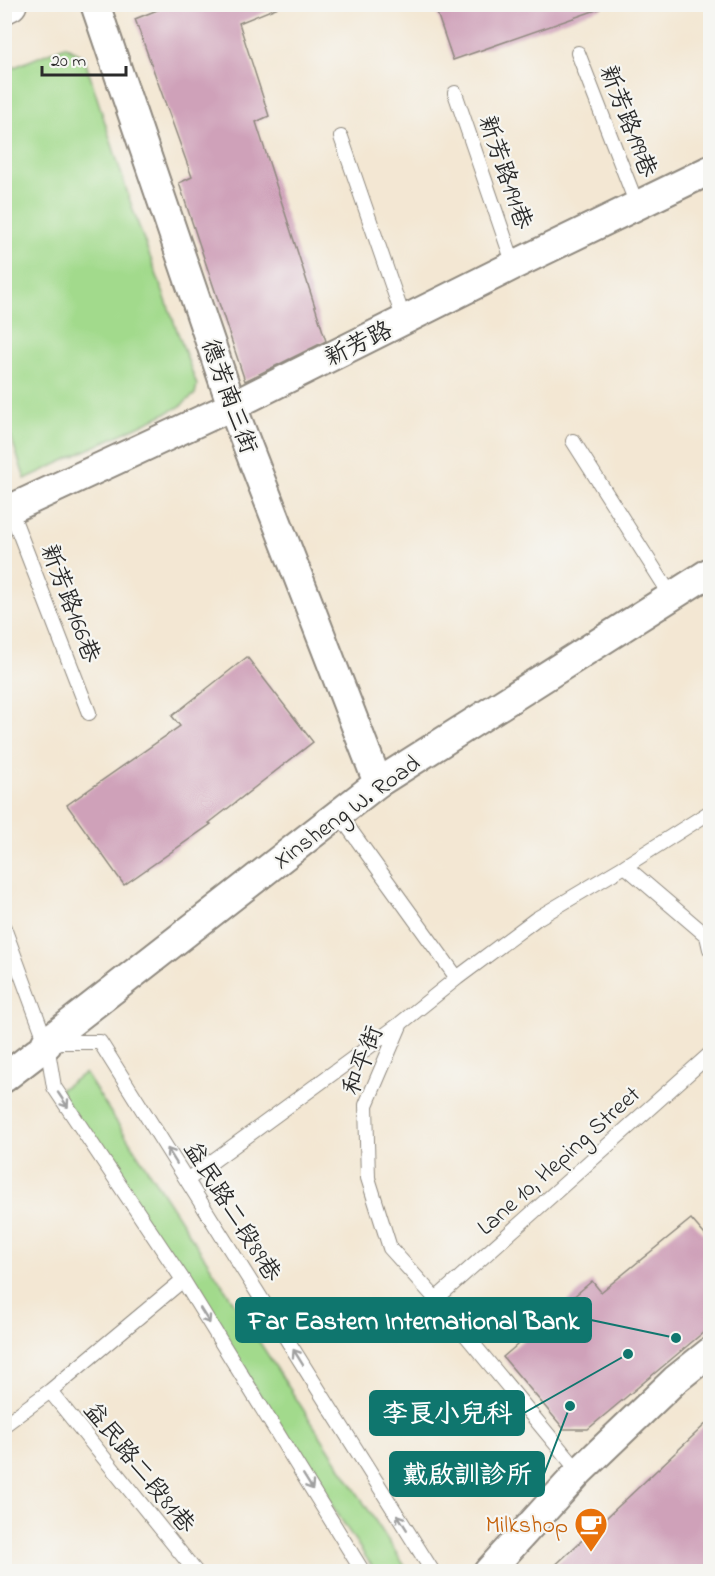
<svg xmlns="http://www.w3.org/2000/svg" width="715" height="1576" font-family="'Indie Flower','LXGW WenKai TC',sans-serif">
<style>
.green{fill:#a2da8c;stroke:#66825c;stroke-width:1.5}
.building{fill:#cfa1b9}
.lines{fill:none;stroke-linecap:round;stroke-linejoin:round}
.service-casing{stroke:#8f897f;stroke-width:16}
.minor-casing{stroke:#8f897f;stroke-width:32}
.tertiary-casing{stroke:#8f897f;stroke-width:36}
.service{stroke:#fff;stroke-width:14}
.minor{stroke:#fff;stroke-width:28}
.tertiary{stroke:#fff;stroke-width:33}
.oneway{stroke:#a0a0a0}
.labels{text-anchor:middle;stroke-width:4.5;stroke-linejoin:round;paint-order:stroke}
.street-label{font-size:24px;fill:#2b2b2b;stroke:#f6f6f2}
.food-label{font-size:24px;fill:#c56008;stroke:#f6f6f2;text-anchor:end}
.leader{fill:none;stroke:#0f766e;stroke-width:2}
.callout-dot{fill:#0f766e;stroke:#f6f6f2;stroke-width:2}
.callout{fill:#0f766e;stroke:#0f766e;stroke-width:2}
.callout-label{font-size:26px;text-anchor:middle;font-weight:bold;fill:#fff}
</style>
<rect width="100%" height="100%" fill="#f6f6f2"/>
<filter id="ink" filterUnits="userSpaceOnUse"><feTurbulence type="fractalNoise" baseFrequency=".0167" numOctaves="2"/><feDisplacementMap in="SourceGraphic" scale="12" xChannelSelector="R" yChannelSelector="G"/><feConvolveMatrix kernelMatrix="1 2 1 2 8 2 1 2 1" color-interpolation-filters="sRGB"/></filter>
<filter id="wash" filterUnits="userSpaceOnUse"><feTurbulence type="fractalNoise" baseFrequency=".008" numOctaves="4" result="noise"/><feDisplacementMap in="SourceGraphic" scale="24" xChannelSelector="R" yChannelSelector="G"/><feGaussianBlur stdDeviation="1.35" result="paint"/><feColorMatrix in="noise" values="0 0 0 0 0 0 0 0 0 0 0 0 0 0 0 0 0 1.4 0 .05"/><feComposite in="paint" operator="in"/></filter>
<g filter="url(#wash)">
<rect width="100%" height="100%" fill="#f3e7d3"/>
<path class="green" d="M 65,46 L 84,57 L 133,210 L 197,385 L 195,394 L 179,407 L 25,479 L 4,416 L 5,71 Z
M 85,1073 L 408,1571 L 375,1571 L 59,1090 Z"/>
<g id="blocks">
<path class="building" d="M 172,4 L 281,4 L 281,6 L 239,23 L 269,116 L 256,122 L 326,341 L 245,381 L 179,183 L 192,177 L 135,19 Z
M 434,4 L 601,4 L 602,8 L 453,60 Z
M 247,657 L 313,742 L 209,823 L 211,824 L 124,885 L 67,805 L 180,726 L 172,716 Z
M 691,1219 L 711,1242 L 711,1326 L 588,1429 L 564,1429 L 503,1357 L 592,1281 L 601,1292 Z
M 711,1419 L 711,1572 L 548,1572 L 622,1503 Z"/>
</g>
</g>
<g filter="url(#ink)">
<use href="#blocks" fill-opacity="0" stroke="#8f897f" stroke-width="1.5"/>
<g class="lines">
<g class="service-casing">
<path id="service" d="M 578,53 L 637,205
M 455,93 L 514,265
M 341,137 L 404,320
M 573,441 L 672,597
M 10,509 L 89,713
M 338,813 L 457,978
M 625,866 L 710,812
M 4,928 L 46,1042 L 100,1042 L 433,1572
M 47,1045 L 54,1087 L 183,1280 L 363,1572
M 187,1180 L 400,1024
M 436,1299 L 710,1054
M 50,1391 L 196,1572
M 4,1425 L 50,1391 L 183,1280
M 579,1472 L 436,1299 L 390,1248 L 368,1178 L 366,1105 L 401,1023 L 457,978 L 536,919 L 625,866 L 707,936 L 710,949"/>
</g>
<g class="minor-casing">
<path id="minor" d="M 95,4 L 232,406 L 378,783
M 4,512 L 232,406 L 514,265 L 710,170
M 4,1078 L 47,1045 L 46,1042 L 378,783 L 710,572
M 488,1572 L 579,1472 L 675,1380 L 710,1352"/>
</g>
<g class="tertiary-casing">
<path id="tertiary" d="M 4,7 L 10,4"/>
</g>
<use href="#service" class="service"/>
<use href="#minor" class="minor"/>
<use href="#tertiary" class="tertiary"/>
</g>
<defs><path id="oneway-shaft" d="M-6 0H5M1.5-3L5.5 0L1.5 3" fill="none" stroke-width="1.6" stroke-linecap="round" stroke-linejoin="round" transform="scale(1.5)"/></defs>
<g class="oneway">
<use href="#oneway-shaft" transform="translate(63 1100) rotate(56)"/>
<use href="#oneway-shaft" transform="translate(172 1156) rotate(-122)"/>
<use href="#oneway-shaft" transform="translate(205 1316) rotate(58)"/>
<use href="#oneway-shaft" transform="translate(298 1357) rotate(-122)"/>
<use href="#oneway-shaft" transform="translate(308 1482) rotate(58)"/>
<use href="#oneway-shaft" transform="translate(402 1522) rotate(-122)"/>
</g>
</g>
<defs>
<g id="cafe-pin" transform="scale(1.725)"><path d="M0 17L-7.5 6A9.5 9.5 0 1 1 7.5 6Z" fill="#e8710a" stroke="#f6f6f2"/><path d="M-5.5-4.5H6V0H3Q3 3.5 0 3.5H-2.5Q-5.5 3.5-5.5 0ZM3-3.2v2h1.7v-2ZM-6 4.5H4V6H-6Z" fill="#fff"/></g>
</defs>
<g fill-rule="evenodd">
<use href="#cafe-pin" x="591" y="1524"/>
</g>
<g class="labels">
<g class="street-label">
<text transform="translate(629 121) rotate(69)" y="8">新芳路199巷</text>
<text transform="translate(506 172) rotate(71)" y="8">新芳路191巷</text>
<text transform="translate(358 343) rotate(-26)" y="8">新芳路</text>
<text transform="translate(230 396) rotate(70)" y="8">德芳南三街</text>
<text transform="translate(71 603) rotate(69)" y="8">新芳路166巷</text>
<text transform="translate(346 811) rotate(-36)" y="8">Xinsheng W. Road</text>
<text transform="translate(362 1060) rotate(-69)" y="8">和平街</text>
<text transform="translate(558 1160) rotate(-42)" y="8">Lane 10, Heping Street</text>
<text transform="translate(233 1211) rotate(58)" y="8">益民路二段89巷</text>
<text transform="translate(140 1467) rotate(51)" y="8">益民路二段81巷</text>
</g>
<g class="food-label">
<text x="568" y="1532">Milkshop</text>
</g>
</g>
<path class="leader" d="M676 1338L591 1320M628 1354L524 1413M570 1406L544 1474"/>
<g class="callout-dot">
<circle cx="676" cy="1338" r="6"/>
<circle cx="628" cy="1354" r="6"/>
<circle cx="570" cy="1406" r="6"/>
</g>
<g class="callout">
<rect x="236" y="1298" width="355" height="44" rx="6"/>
<rect x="370" y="1391" width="154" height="44" rx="6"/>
<rect x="390" y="1452" width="154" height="44" rx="6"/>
</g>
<g class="callout-label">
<text x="414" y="1329">Far Eastern International Bank</text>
<text x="447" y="1422">李良小兒科</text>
<text x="467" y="1483">戴啟訓診所</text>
</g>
<rect width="715" height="1576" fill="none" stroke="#f6f6f2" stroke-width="24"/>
<path d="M42 66v9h84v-9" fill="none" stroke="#2b2b2b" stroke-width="3"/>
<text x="51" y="66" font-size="18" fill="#2b2b2b" stroke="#f6f6f2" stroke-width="4.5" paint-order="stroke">20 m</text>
</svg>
